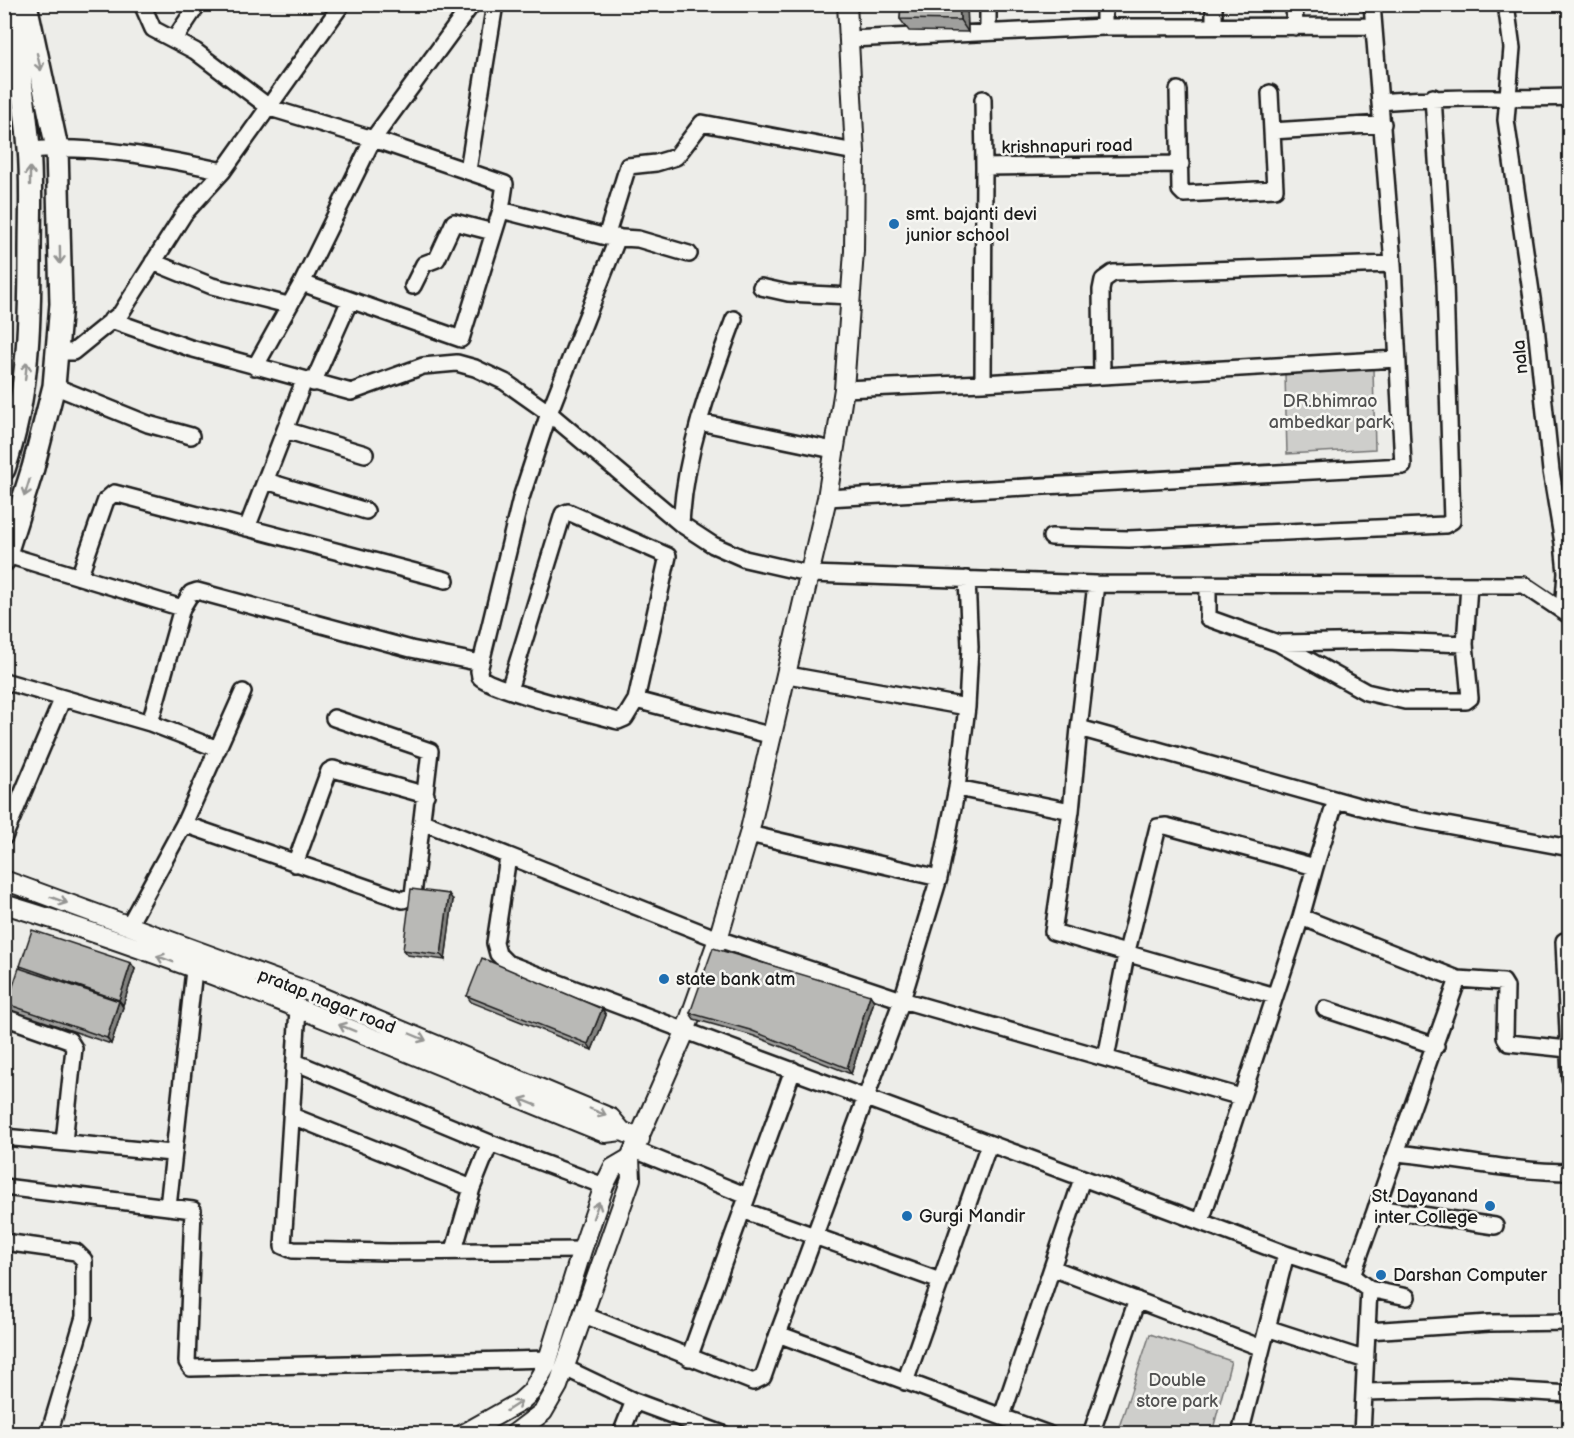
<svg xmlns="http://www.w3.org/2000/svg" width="1574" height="1438" font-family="'Balsamiq Sans',sans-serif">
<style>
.green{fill:#cececb;stroke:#757574;stroke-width:1.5}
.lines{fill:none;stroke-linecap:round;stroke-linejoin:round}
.minor-casing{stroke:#1c1c1c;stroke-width:20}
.tertiary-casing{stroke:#1c1c1c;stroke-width:22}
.secondary-casing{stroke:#1c1c1c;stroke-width:26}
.minor{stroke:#f6f6f2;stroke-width:15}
.tertiary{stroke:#f6f6f2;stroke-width:18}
.secondary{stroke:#f6f6f2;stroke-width:21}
.wall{fill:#9f9f9d;stroke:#1c1c1c;stroke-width:1.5}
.shaded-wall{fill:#82827f;stroke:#1c1c1c;stroke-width:1.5}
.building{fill:#b9b9b6;stroke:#1c1c1c;stroke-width:1.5}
.oneway{stroke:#949492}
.poi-dot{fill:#1f6fb2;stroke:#f6f6f2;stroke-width:2}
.labels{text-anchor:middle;stroke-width:5;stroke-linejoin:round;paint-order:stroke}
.street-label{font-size:18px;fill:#1c1c1c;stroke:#f6f6f2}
.poi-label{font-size:18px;fill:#1c1c1c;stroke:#f6f6f2;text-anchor:start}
.park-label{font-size:18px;fill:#515151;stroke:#f6f6f2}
</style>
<rect width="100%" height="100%" fill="#edede9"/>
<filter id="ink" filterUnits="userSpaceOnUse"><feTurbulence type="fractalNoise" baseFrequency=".0167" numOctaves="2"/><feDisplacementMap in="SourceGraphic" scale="12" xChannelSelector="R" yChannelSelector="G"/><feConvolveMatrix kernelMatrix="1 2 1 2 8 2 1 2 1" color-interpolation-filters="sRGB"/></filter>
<g filter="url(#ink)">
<path class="green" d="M 1373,369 L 1375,449 L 1287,454 L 1285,374 Z
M 1150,1334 L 1231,1361 L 1212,1433 L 1126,1434 L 1118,1430 Z"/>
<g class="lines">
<g class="minor-casing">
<path id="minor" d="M 142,4 L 153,29 L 195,51 L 270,108 L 373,139 L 472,4
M 988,4 L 988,32
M 1214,4 L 1214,27
M 1294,4 L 1295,27
M 1506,4 L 1512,48 L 1506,120 L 1536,326 L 1551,471 L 1563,543 L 1566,573 L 1563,611
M 1104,27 L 1104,4
M 850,39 L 1104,27 L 1373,26
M 174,40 L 198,4
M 1178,90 L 1180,190 L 1184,194 L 1275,189 L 1270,93
M 983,99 L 984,167
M 1381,102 C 1444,96 1507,99 1570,97
M 1272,131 L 1383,124
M 29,150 C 95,145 159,157 223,171
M 468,170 L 495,4
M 501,210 L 606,237 L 638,239 L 689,254
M 606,237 L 628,166 L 656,163 L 676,157 L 702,123 L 855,152
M 153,262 L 212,286 L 288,305
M 413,286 L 424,264 L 437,259 L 454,222 L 493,232
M 761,287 L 788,293 L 851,296
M 111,320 L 190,348 L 351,392 L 423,366 L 457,363 L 475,368 L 505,382 L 549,413 L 681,524 L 713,545 L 745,559 L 811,574 L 1096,584 L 1524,585 L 1570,616
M 58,352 L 73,352 L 121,313 L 184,214 L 223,171 L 342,4
M 255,367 L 302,283 L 373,139 L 505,184 L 501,210 L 461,339 L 302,283
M 1102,376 L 1101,290 L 1103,280 L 1113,273 L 1393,264
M 313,383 L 350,300
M 983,383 L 1397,359
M 54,386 L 148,424 L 191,436
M 844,389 L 983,383 L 984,167 L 1181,164
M 699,422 L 833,450
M 285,430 L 365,454
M 266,481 L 366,511
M 827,498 L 1403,466 L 1393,264 L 1372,4
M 681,524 C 685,452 709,386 734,319
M 247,528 L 304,381
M 1051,537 L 1129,539 L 1445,525 L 1452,521 L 1445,284 L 1433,97
M 4,554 L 182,608 L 150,723 L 4,681
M 79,577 L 106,500 L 114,493 L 446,580
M 1096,584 L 1079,728 L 1387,814 L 1570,848
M 1208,585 L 1208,618 L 1278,643 L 1366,692 L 1405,701 L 1466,701 L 1470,698 L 1465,644 L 1469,585
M 182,608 L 191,593 L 197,591 L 411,649 L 481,663
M 1282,643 L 1386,641 L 1465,644
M 788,675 L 967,707
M 509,690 L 563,514 L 568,512 L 668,556 L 636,700 L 625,718 L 618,721 C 594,714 493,690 480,677 L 479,671 L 521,498 L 549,413 L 618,237
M 636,700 L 773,736
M 150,723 L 218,749
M 1079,728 L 1071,811 L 1053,932 L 1275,996
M 957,788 L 967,707 L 970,647 L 967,579
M 423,822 L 718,939 L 902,1000 L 939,878 L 957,788 L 1071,811
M 184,824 L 243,692
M 749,834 L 939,878
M 4,837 L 62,700
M 508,857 L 495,943 L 498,954 L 507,963 C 766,1063 1027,1156 1286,1254 L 1240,1434
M 295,864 L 329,771 L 333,769 L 426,795
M 1315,867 L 1336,800
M 129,925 L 184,824 L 403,900 L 413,895 L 430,751 L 334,718
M 1564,941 L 1570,1078
M 298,1009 L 283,1246 L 293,1250 L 389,1252 L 582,1250
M 1325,1009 L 1436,1046
M 4,1017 L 69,1040 L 74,1048 L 64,1142
M 1106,1058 L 1126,955 L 1158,827 L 1166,826 L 1315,867 L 1301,917
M 295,1062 L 490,1143 L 604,1186
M 292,1116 L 472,1188
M 4,1137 L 172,1153
M 635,1150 L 747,1196
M 1396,1153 C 1454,1158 1511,1172 1570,1172
M 4,1187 L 193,1210 L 187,1362 L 191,1368 L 549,1359
M 168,1207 L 194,970
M 1376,1208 L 1495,1226
M 742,1210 L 940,1281
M 1201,1221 L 1301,917 L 1458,979 L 1503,982 L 1506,987 L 1505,1037 L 1509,1043 L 1568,1049
M 4,1242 L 76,1252 L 84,1260 L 84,1317 L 49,1434
M 454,1250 L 472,1188 L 490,1143
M 1286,1254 L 1352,1276 L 1369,1289 L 1407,1297
M 1052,1268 L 1262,1348
M 1352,1276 L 1458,979
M 584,1315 L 753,1382 L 763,1377 L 778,1334
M 1267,1328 L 1366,1360
M 1368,1331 L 1489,1323 L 1570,1322
M 689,1358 L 793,1070
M 565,1368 L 634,1401 L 723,1434
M 905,1382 L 989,1144
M 1365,1392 L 1485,1389 L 1570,1394
M 1002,1416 L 1082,1179
M 621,1434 L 634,1401
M 1048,1434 L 778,1334 L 902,1000 L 1241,1097
M 1091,1434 L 1137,1300
M 1362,1434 L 1369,1289"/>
</g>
<g class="tertiary-casing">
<path id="tertiary" d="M 4,880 L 307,991 L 611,1118 L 622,1131 L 640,1139
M 4,904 C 209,966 407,1053 605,1133 L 622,1131
M 630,1158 L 685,1032 L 718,939 L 749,834 L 827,498 L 844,389 L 854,251 L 855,152 L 847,4
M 463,1434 L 520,1402 L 531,1392 L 546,1366 L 582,1250 L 604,1186 L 613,1168 L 630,1158
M 514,1434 L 543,1412 L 558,1386 L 631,1179 L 630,1158"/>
</g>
<g class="secondary-casing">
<path id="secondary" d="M 4,469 C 28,399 30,327 30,253 C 30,218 32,183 29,148 C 25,99 17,52 6,4
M 4,560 L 33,468 L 54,386 L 61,304 L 57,148 L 26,4"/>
</g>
<use href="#minor" class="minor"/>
<use href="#tertiary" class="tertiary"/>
<use href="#secondary" class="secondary"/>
</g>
<path class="wall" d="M 901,4 L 967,4 L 968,32 L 909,31 L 900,19 Z
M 453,900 L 445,960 L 407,955 L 403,950 Z
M 20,966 L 135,969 L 123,1005 L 121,1005 L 123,1007 L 111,1044 L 11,1010 L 7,1004 L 21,969 Z
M 870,995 L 874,1001 L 851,1074 L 754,1036 L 694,1019 L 690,1013 Z
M 467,996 L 602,1009 L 606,1015 L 592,1050 L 471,1002 Z"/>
<path class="shaded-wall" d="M 959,4 L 967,4 L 968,32 L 960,20 Z
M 4,160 L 8,165 L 4,177 Z
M 449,894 L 453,900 L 445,960 L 441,955 Z
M 131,963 L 135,969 L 123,1005 L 119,1000 Z
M 870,995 L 874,1001 L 851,1074 L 847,1068 Z
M 119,1001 L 123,1007 L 111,1044 L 107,1038 Z
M 602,1009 L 606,1015 L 592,1050 L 588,1044 Z"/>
<path class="building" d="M 901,4 L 959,4 L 960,20 L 900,19 Z
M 411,889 L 449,894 L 441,955 L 403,950 Z
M 32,930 L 131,963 L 119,1000 L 20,966 Z
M 713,948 L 870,995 L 847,1068 L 750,1030 L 690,1013 Z
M 482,958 L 602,1009 L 588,1044 L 467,996 Z
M 19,968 L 119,1001 L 107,1038 L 7,1004 Z"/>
<defs><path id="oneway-shaft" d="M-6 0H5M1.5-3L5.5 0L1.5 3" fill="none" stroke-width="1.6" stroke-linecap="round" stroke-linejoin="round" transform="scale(1.5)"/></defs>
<g class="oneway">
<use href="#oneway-shaft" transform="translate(39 62) rotate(77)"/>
<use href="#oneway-shaft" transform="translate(30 176) rotate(-90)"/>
<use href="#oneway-shaft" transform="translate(60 255) rotate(89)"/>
<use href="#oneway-shaft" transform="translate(26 371) rotate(-84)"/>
<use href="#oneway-shaft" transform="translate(27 488) rotate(107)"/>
<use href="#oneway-shaft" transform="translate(59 900) rotate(20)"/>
<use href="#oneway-shaft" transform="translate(165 959) rotate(-159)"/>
<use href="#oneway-shaft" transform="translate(347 1028) rotate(-158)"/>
<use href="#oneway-shaft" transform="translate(418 1037) rotate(23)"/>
<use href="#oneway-shaft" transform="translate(528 1102) rotate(-158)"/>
<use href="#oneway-shaft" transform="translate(598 1112) rotate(23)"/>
<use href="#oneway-shaft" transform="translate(596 1210) rotate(-70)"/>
<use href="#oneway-shaft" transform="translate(514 1406) rotate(-33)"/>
</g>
</g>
<g class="poi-dot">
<circle cx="894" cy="224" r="6"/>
<circle cx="664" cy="979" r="6"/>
<circle cx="1490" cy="1206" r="6"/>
<circle cx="907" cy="1216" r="6"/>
<circle cx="1381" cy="1275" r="6"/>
</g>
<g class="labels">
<g class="street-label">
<text transform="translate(1067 146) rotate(-1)" y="6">krishnapuri road</text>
<text transform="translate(1520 357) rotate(-95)" y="6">nala</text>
<text transform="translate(327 1001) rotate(22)" y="6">pratap nagar road</text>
</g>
<g class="poi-label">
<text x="906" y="220">smt. bajanti devi<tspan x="906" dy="21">junior school</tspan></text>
<text x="676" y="985">state bank atm</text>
<text x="1478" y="1202" text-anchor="end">St. Dayanand<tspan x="1478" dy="21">inter College</tspan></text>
<text x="919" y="1222">Gurgi Mandir</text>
<text x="1393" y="1281">Darshan Computer</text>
</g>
<g class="park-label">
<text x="1330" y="407">DR.bhimrao<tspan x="1330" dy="21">ambedkar park</tspan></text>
<text x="1177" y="1386">Double<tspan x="1177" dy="21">store park</tspan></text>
</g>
</g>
<rect width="1574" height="1438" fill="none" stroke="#f6f6f2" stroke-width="24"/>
<rect x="12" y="12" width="1550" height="1414" fill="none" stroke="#1c1c1c" stroke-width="2" filter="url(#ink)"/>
</svg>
